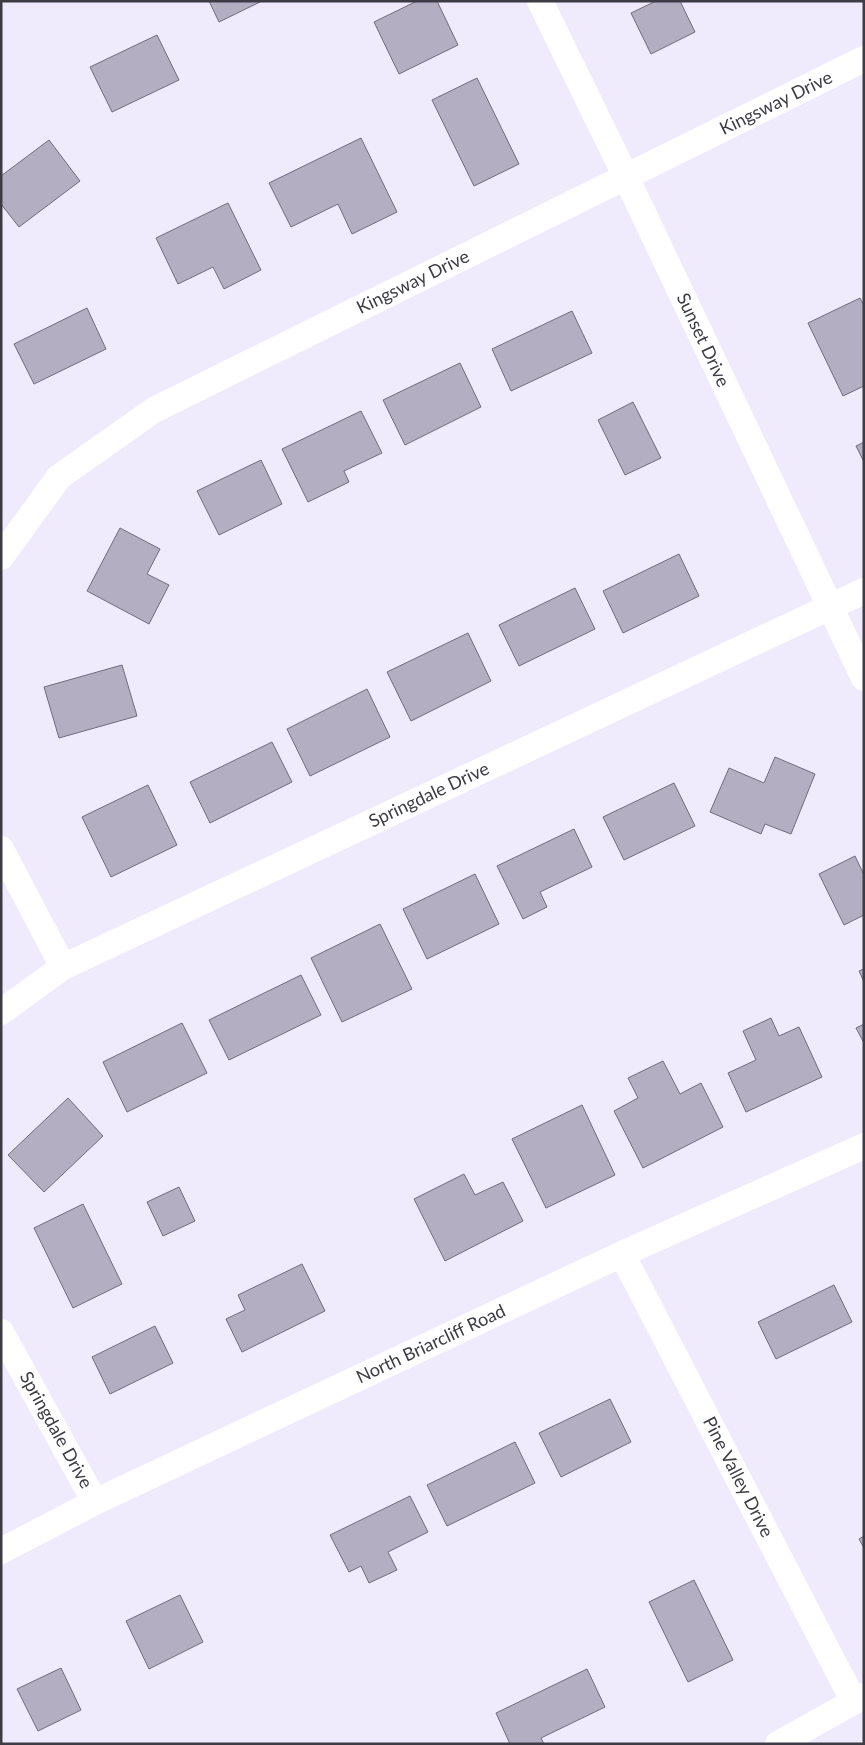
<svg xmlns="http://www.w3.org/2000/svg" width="865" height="1745" font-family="Lato,sans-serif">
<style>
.building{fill:#b4aec3;stroke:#716b7f}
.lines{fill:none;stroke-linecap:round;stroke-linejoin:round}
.street{stroke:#fff;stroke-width:26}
.labels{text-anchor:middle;stroke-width:4;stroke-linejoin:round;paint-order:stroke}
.street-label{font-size:18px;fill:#3d3b44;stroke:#fff}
</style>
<rect width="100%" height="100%" fill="#efeafc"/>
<path class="building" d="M 209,1 L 262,1 L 219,22 Z
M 417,1 L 437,1 L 458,45 L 399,74 L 374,22 Z
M 656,1 L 680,1 L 695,32 L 651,54 L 631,13 Z
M 157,35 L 179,80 L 112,112 L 90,67 Z
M 477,78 L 519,164 L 474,186 L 432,100 Z
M 361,138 L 397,212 L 352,234 L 338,204 L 291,227 L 269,183 Z
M 49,140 L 80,181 L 19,227 L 1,204 L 1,176 Z
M 228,203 L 261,270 L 224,289 L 213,267 L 178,284 L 156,238 Z
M 860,298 L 864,306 L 864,386 L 843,396 L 808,323 Z
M 87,308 L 106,349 L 34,384 L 14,344 Z
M 572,311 L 592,353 L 511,391 L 492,349 Z
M 460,363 L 481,407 L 405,445 L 383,400 Z
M 633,402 L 661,458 L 625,475 L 598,420 Z
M 361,411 L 382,453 L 344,471 L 349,482 L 308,502 L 282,449 Z
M 864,442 L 864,462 L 856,446 Z
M 261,460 L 282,504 L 219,535 L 197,491 Z
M 120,528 L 160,549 L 147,574 L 169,585 L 149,624 L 87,591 Z
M 679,554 L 699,596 L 623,633 L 603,591 Z
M 575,588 L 595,629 L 519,666 L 499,625 Z
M 468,633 L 491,681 L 411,721 L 387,672 Z
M 122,665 L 137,716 L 59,738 L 44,687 Z
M 367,689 L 390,737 L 310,776 L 287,729 Z
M 272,742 L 292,782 L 210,823 L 190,782 Z
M 775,757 L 815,774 L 791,834 L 765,824 L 761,834 L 710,812 L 729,768 L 764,783 Z
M 674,783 L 695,826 L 624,860 L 603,817 Z
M 148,785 L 177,845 L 111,877 L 82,817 Z
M 574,829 L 592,867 L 540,892 L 547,907 L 523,919 L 497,866 Z
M 855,856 L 864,875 L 864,915 L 844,925 L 819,874 Z
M 475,874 L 499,924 L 427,959 L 403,909 Z
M 380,924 L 412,989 L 342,1022 L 311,958 Z
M 864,969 L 864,982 L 859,971 Z
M 301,975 L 321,1015 L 229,1060 L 209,1020 Z
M 771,1018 L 779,1036 L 799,1027 L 822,1077 L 746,1112 L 728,1073 L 756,1060 L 743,1031 Z
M 182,1023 L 207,1073 L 127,1112 L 103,1062 Z
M 864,1024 L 864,1043 L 856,1028 Z
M 663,1061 L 680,1094 L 701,1083 L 723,1127 L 643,1168 L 614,1111 L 638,1098 L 628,1078 Z
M 68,1098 L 103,1136 L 44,1192 L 8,1155 Z
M 582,1105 L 615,1175 L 546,1208 L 512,1139 Z
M 464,1174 L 475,1195 L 503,1182 L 523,1221 L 445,1261 L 414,1199 Z
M 179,1187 L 195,1221 L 163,1236 L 147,1202 Z
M 83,1204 L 122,1284 L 73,1308 L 34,1228 Z
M 302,1264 L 325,1311 L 242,1352 L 226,1319 L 245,1310 L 238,1295 Z
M 834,1285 L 852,1322 L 776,1359 L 758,1322 Z
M 155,1326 L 173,1363 L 110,1394 L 92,1357 Z
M 610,1399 L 631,1442 L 561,1477 L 539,1433 Z
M 515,1442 L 535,1483 L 447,1526 L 427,1485 Z
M 410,1496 L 428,1532 L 388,1552 L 397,1570 L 369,1583 L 361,1566 L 349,1572 L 330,1535 Z
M 864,1536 L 864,1548 L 859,1539 Z
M 694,1580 L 733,1660 L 688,1682 L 649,1602 Z
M 180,1595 L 203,1642 L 149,1669 L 126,1621 Z
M 61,1668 L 81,1710 L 38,1731 L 17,1689 Z
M 587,1669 L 605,1707 L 541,1738 L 544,1744 L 510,1744 L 496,1713 Z"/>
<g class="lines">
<path class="street" d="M 540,1 L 626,177 L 864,678
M 1,557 L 59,477 L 154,410 L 864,59
M 1,849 L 63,967
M 1,1012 L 63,967 L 864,591
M 622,1254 L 853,1700
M 1,1332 L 95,1502
M 1,1551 L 95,1502 L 622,1254 L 864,1146
M 778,1744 L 864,1696"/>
</g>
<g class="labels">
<g class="street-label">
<text transform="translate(776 103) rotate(-26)" y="6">Kingsway Drive</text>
<text transform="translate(413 282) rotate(-26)" y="6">Kingsway Drive</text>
<text transform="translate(703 340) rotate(65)" y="6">Sunset Drive</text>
<text transform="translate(429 795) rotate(-25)" y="6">Springdale Drive</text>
<text transform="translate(431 1344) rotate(-25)" y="6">North Briarcliff Road</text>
<text transform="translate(56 1430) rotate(61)" y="6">Springdale Drive</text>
<text transform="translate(738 1477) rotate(63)" y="6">Pine Valley Drive</text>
</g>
</g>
<rect width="865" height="1745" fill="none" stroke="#3d3b44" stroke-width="5"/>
</svg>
